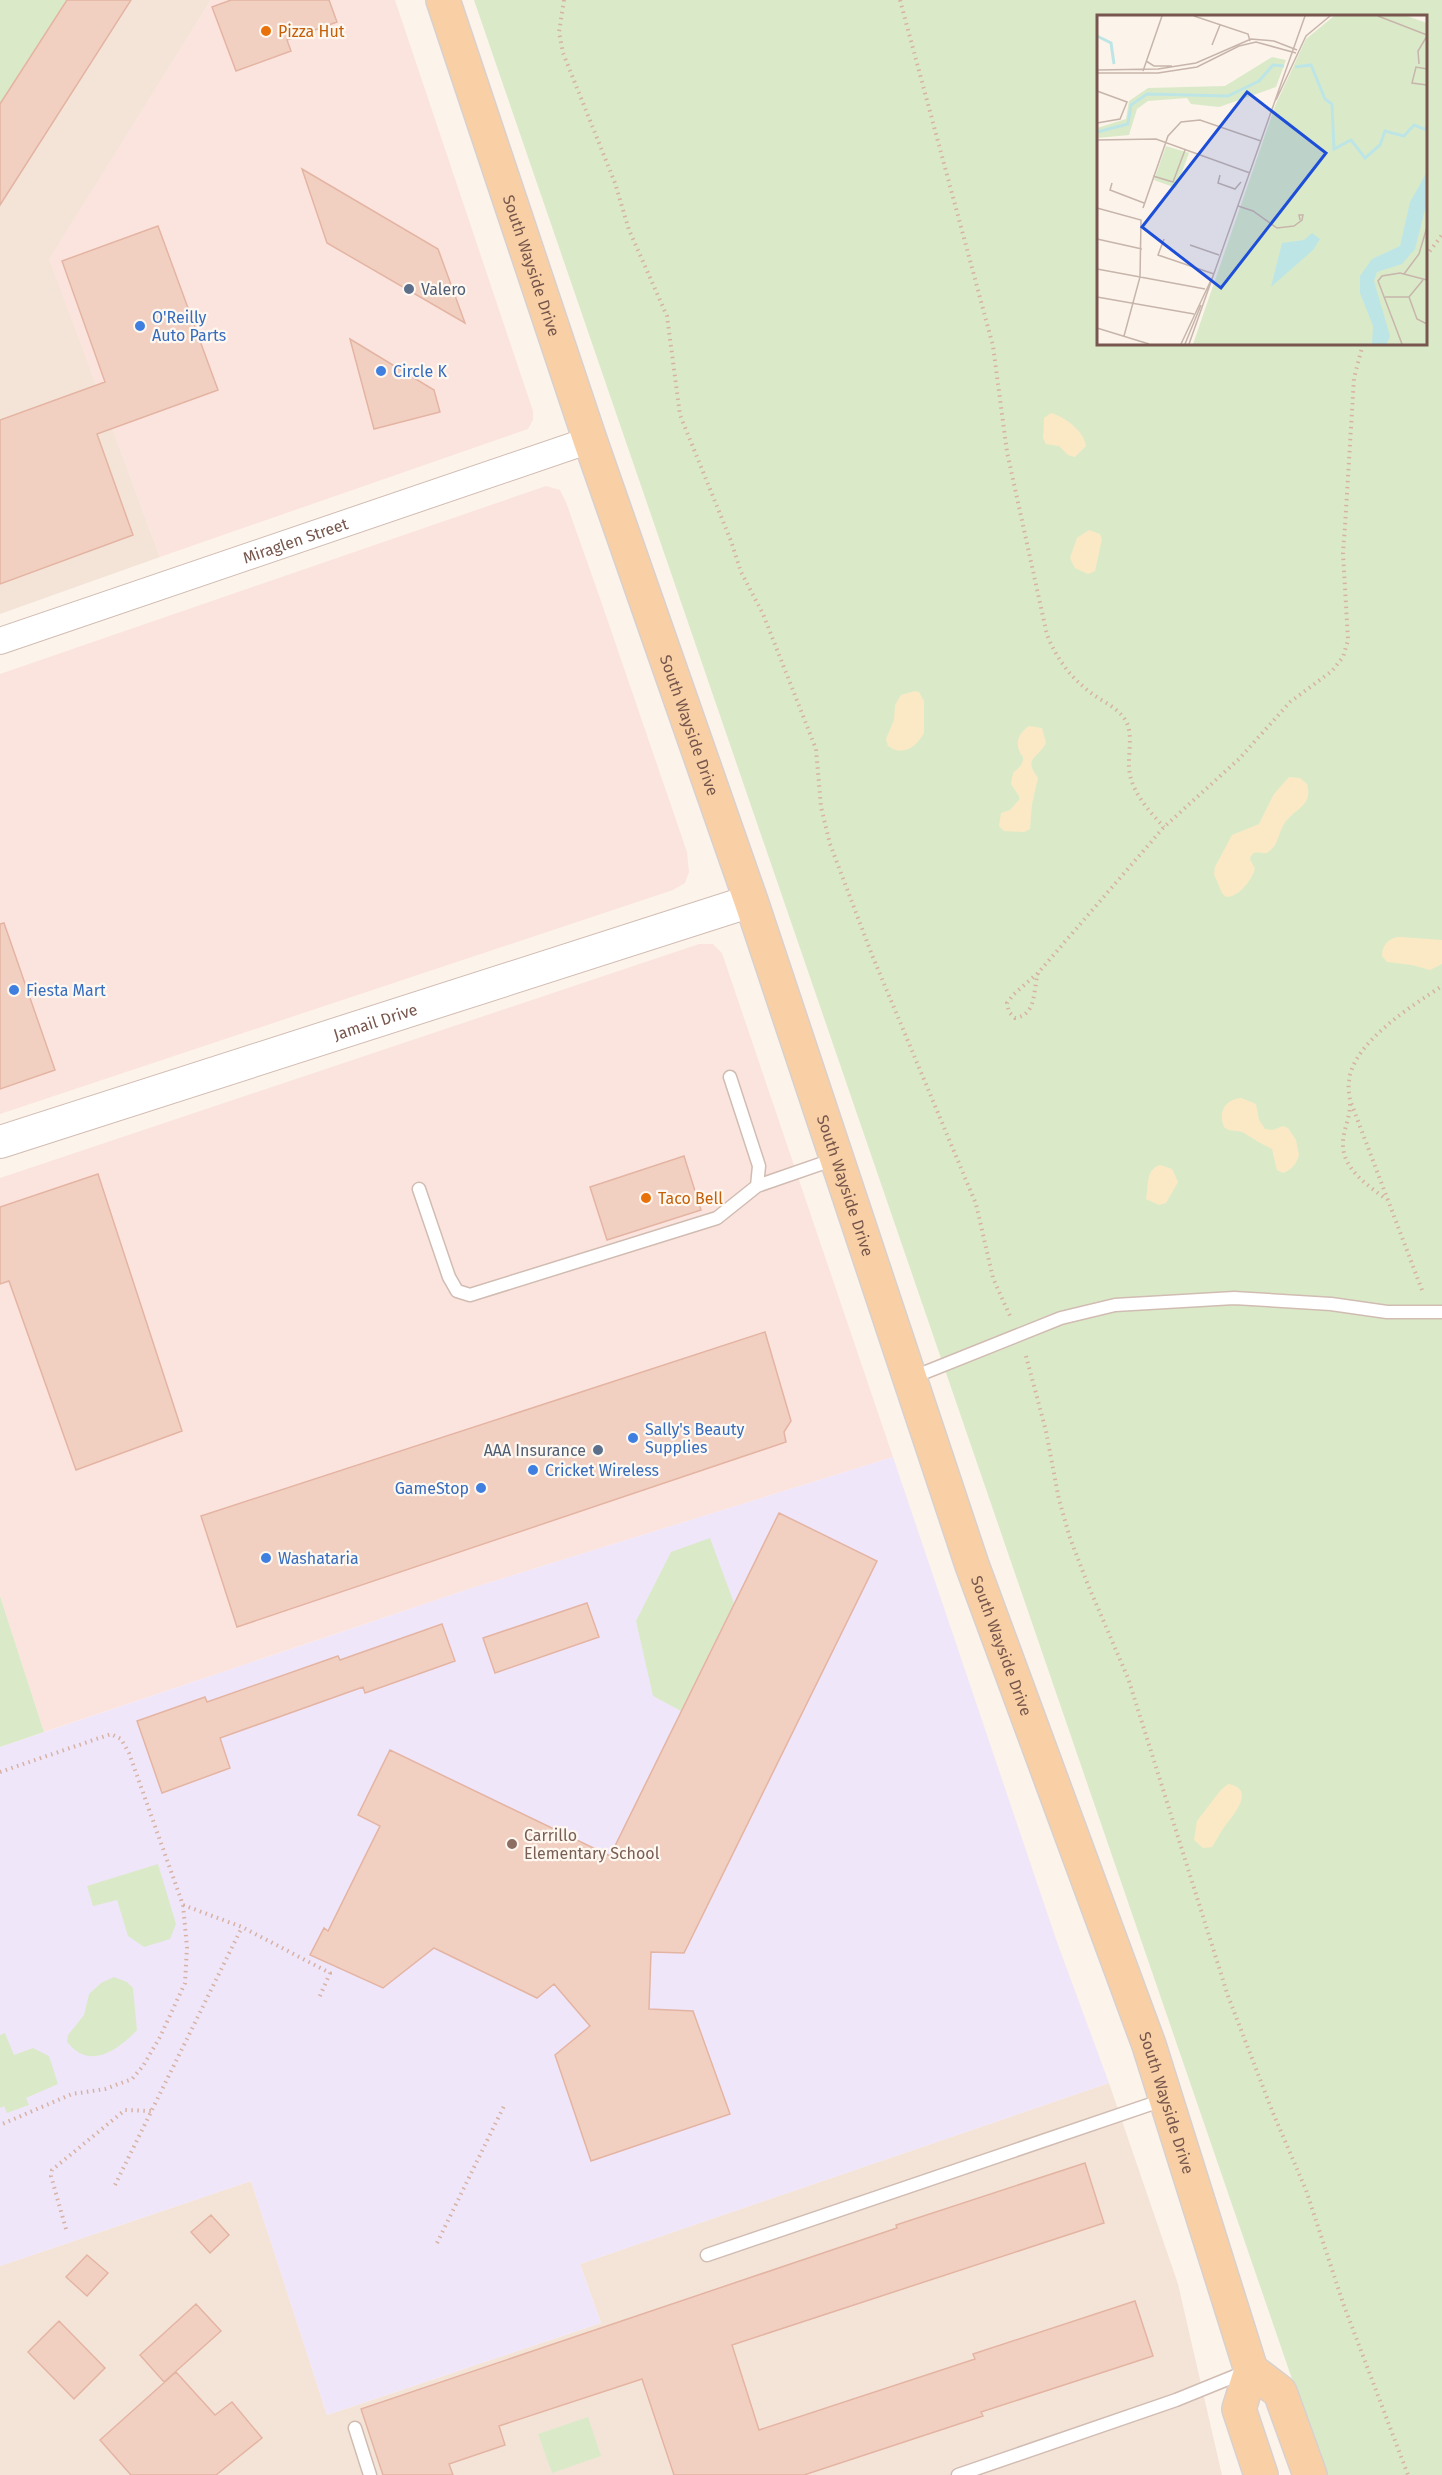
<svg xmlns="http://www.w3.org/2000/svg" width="1442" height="2475" font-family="'Fira Sans',sans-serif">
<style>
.residential{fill:#f4e4d8}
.commercial{fill:#fce4de}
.education{fill:#f0e6f9}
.green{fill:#daeac8;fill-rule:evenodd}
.sand{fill:#fbe9c6}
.building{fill:#f1d0c2;stroke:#e4b4a3;stroke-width:1.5}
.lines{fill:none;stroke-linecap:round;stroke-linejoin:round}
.service-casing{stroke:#d1bcb2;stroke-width:15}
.minor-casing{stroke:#d1bcb2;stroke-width:28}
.tertiary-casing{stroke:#d1bcb2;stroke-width:34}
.primary-casing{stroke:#d9d0cd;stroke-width:36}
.path{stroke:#d7b2a4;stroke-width:4;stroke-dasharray:1.5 4.5;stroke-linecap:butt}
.service{stroke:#fff;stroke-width:12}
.minor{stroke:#fff;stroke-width:26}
.tertiary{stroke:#fff;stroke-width:32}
.primary{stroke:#f9d0a5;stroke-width:33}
.food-dot{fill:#e8710a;stroke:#fff8f1;stroke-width:2}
.service-dot{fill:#5c6f8a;stroke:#fff8f1;stroke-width:2}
.shop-dot{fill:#3f7fe0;stroke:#fff8f1;stroke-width:2}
.education-dot{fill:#8d6e63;stroke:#fff8f1;stroke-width:2}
.labels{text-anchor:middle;stroke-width:4.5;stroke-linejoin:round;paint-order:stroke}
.food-label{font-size:16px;fill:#c56008;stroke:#fff8f1;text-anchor:start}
.street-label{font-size:16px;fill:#77574d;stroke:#fff8f1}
.service-label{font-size:16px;fill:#4e5e75;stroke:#fff8f1;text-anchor:start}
.shop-label{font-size:16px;fill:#366cbe;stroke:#fff8f1;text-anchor:start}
.education-label{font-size:16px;fill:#785e54;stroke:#fff8f1;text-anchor:start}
.inset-river{fill:none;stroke:#bee5e6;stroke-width:3}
.inset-road{fill:none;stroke:#c7b5ab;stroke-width:1.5}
.view{fill:#1d4ed8;fill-opacity:0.15;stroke:#1d4ed8;stroke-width:3}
.inset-edge{fill:none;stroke:#77574d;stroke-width:3}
</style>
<rect width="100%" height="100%" fill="#fcf3ea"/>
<path class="residential" d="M 67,0 L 211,0 L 50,259 L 160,557 L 0,614 L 0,104 Z
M 1109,2083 L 1178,2284 L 1222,2475 L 0,2475 L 0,2266 L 251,2181 L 327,2415 L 601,2323 L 580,2264 Z"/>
<path class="commercial" d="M 211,0 L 395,0 L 533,411 L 533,420 L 528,429 L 160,557 L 49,259 Z
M 546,486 L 560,490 L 566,502 L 601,601 L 687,852 L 689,872 L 685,883 L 673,890 L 0,1114 L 0,674 Z
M 699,944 L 713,944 L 722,953 L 893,1457 L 472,1588 L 44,1732 L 0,1596 L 0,1178 Z"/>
<path class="education" d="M 893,1457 L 1057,1942 L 1109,2083 L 580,2264 L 601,2323 L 327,2415 L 251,2181 L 0,2266 L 0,1747 L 472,1588 Z"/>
<path class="green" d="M 0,0 L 67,0 L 0,104 Z
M 474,0 L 1442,0 L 1442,2475 L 1325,2475 ZM 1098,16 L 1426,16 L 1426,344 L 1098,344 Z
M 710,1538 L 734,1603 L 681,1711 L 653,1696 L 636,1621 L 671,1552 Z
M 0,1596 L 44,1732 L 0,1747 Z
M 158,1864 L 176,1924 L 170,1939 L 144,1947 L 128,1936 L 117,1900 L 93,1906 L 87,1886 Z
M 114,1977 L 127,1982 L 133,1988 L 137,2030 C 123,2045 99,2065 78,2052 C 74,2050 70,2045 67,2042 L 68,2035 L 84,2015 L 89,1994 L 101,1983 Z
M 5,2033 L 14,2055 L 33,2048 L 49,2056 L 58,2084 L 26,2098 L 29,2105 L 7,2113 L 4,2106 L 0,2108 L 0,2035 Z
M 588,2417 L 601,2456 L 552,2473 L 538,2434 Z"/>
<path class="sand" d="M 1051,413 C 1065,417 1084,431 1086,446 L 1075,457 L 1068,455 L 1059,446 L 1046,444 L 1043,438 L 1044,418 Z
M 1089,530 L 1100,534 L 1102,539 L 1095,571 L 1088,574 L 1075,568 L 1070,558 L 1077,538 Z
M 915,691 L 919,692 L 924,701 L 924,733 C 916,747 903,757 888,746 L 886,739 L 894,720 L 895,705 L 901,695 Z
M 1029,726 L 1042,728 L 1046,743 C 1037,760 1023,757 1038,778 L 1032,804 L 1030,829 L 1024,832 L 1004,831 L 999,826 L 1001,813 L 1010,810 L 1019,800 L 1019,796 L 1011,784 L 1013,773 C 1019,767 1023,766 1023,757 C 1014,746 1017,734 1029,726 Z
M 1289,777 L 1300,778 L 1307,784 C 1314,806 1293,809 1284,824 C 1277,836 1279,845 1267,853 C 1259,854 1253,849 1250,859 L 1255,869 C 1251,881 1239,897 1226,897 L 1222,893 L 1214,874 L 1215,867 L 1232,835 L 1259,824 L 1274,794 Z
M 1401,937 L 1442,940 L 1442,964 L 1430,970 L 1412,965 L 1387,962 L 1382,956 C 1382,944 1390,937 1401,937 Z
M 1241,1098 L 1256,1104 L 1259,1120 L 1265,1129 L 1273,1130 L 1283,1126 L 1288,1128 L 1296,1140 L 1299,1155 C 1296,1165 1292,1169 1283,1173 L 1277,1170 L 1272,1149 C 1262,1144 1253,1139 1244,1133 C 1237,1129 1231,1133 1224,1127 C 1218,1111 1225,1100 1241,1098 Z
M 1160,1165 L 1172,1169 L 1178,1182 L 1166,1203 L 1159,1205 L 1146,1199 C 1149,1186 1145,1170 1160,1165 Z
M 1228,1784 C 1257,1789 1233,1815 1225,1826 C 1220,1832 1217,1840 1212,1847 L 1203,1848 L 1194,1840 L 1197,1821 L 1220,1791 Z"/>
<path class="building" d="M 67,0 L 131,0 L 0,205 L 0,104 Z
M 231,0 L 329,0 L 337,22 L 287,40 L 291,51 L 236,71 L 212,7 Z
M 302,169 L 438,249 L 465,323 L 327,243 Z
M 158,226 L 218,390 L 97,434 L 133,535 L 0,584 L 0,420 L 105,382 L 62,261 Z
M 350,339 L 434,390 L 440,412 L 374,429 Z
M 4,923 L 55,1070 L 0,1089 L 0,924 Z
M 684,1156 L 701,1210 L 607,1240 L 590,1187 Z
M 98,1174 L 182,1431 L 76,1470 L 9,1281 L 0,1284 L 0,1207 Z
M 765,1332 L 791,1421 L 784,1432 L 786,1442 L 237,1627 L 201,1516 Z
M 779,1513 L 877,1561 L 684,1953 L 651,1952 L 649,2009 L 693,2011 L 730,2114 L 591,2161 L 555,2055 L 590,2026 L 554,1984 L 537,1998 L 434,1948 L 383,1988 L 310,1955 L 324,1928 L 328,1931 L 380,1826 L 358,1815 L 390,1750 L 610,1856 Z
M 587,1603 L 599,1637 L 495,1673 L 483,1638 Z
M 442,1624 L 455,1661 L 365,1693 L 363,1687 L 220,1738 L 230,1768 L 162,1793 L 137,1721 L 205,1697 L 207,1702 L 338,1656 L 340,1660 Z
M 1085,2163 L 1104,2223 L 732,2345 L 759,2430 L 975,2359 L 973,2354 L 1135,2301 L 1153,2356 L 981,2412 L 983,2416 L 804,2475 L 674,2475 L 642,2379 L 499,2426 L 505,2445 L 449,2464 L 453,2475 L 383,2475 L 361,2409 L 897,2228 L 896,2225 Z
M 211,2215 L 229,2235 L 210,2253 L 191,2232 Z
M 87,2255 L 108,2273 L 87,2296 L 66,2277 Z
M 196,2304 L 221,2331 L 164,2382 L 140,2355 Z
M 59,2321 L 105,2368 L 74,2399 L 28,2352 Z
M 176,2372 L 215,2415 L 232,2402 L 262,2438 L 216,2475 L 131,2475 L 100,2440 Z"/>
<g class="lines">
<g class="service-casing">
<path id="service" d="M 757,1186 L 835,1159
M 419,1189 L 449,1277 L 457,1291 L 470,1295 L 717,1218 L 757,1186 L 759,1166 L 730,1077
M 911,1378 L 1061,1318 L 1115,1305 L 1234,1298 L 1331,1304 L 1387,1312 L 1442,1312
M 707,2255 L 1166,2099
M 355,2428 L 370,2475
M 958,2475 L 1176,2400 L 1245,2372"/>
</g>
<g class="minor-casing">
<g id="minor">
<path id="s1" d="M 0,641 L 590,440"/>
</g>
</g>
<g class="tertiary-casing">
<g id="tertiary">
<path id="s2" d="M 0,1142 L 751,901"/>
</g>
</g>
<g class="primary-casing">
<g id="primary">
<path id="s3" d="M 443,0 L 590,440 L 751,901 L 972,1565 L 1149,2045 L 1251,2370 L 1280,2392 L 1310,2475"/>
<path d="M 1251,2370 L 1239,2409 L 1261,2475"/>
</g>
</g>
<path class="path" d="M 564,0 L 559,32 L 563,53 L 615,183 L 629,230 L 667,316 L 680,415 L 731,541 L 741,572 L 763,614 L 816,749 L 821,807 L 830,844 L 872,955 L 976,1204 L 993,1278 L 1010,1316
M 900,0 L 993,346 L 1007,452 L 1047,635 C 1057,659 1070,677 1091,693 C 1102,701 1116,707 1124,718 C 1134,731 1128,753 1129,768 C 1131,792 1149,811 1164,827
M 1426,256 L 1442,235
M 1038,973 C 1033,990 1037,1015 1015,1018 L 1009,1012 L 1007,1003 L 1014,994 L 1038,973 L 1164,827 L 1239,759 L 1290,702 L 1332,671 L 1343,657 L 1348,640 L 1343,553 L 1345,526 L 1354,378 L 1363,344
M 1350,1104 C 1350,1118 1344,1128 1343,1141 C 1341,1169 1368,1185 1387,1200
M 1422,1290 L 1350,1100 C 1349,1094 1348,1087 1349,1081 C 1353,1042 1412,1006 1442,986
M 1026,1356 L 1046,1431 L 1059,1500 L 1070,1538 L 1088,1585 L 1128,1678 L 1228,1996 L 1273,2113 L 1306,2190 L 1343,2303 L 1408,2475
M 0,1772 L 111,1734 L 121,1739 L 129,1753 L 183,1905 L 187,1947 L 185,1983 L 160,2037 L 143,2066 L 132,2079 L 105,2089 L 72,2094 L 0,2125
M 183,1905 L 242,1927 L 330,1973 L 319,1998
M 115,2185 L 242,1927
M 66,2229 L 51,2176 L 52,2170 L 125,2110 L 151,2111
M 437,2243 L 504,2106"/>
<use href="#service" class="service"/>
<use href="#minor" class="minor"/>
<use href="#tertiary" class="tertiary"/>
<use href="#primary" class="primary"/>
</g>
<g class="food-dot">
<circle cx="266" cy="31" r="6"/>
<circle cx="646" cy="1198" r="6"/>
</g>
<g class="service-dot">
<circle cx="409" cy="289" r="6"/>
<circle cx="598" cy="1450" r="6"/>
</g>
<g class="shop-dot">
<circle cx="140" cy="326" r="6"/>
<circle cx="381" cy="371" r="6"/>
<circle cx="14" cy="990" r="6"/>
<circle cx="633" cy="1438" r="6"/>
<circle cx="533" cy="1470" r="6"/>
<circle cx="481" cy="1488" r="6"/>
<circle cx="266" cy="1558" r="6"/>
</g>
<circle class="education-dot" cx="512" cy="1844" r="6"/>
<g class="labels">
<g class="food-label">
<text x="278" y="37">Pizza Hut</text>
<text x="658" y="1204">Taco Bell</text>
</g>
<g class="street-label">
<text dy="6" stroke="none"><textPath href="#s3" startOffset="280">South Wayside Drive</textPath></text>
<text dy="6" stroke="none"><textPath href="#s1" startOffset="312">Miraglen Street</textPath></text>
<text dy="6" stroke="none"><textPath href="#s3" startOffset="766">South Wayside Drive</textPath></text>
<text dy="6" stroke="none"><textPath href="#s2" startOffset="394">Jamail Drive</textPath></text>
<text dy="6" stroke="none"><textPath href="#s3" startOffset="1252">South Wayside Drive</textPath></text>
<text dy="6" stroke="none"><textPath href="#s3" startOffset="1738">South Wayside Drive</textPath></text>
<text dy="6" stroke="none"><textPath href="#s3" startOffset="2224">South Wayside Drive</textPath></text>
</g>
<g class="service-label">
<text x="421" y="295">Valero</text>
<text x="586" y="1456" text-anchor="end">AAA Insurance</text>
</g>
<g class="shop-label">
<text x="152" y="323">O'Reilly<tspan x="152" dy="18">Auto Parts</tspan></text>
<text x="393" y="377">Circle K</text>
<text x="26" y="996">Fiesta Mart</text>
<text x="645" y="1435">Sally's Beauty<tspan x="645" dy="18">Supplies</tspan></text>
<text x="545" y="1476">Cricket Wireless</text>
<text x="469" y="1494" text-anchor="end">GameStop</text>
<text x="278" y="1564">Washataria</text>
</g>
<g class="education-label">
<text x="524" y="1841">Carrillo<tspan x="524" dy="18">Elementary School</tspan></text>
</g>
</g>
<g transform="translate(1097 15)">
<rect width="330" height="330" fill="#fcf3ea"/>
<path d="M 237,1 L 310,1 L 330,8 L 330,329 L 96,329 L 178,91 L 209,24 ZM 175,42 L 189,45 L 179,72 L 122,92 L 94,89 L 90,83 L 51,86 L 40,94 L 32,120 L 0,123 L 0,113 L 29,104 L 32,86 L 51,73 L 128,71 ZM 69,131 L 92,138 L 79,173 L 57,165 Z" fill="#daeac8"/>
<path d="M 330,157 L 330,187 L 318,234 L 305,249 L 280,257 L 277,266 L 293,321 L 290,329 L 275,329 L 276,311 L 263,278 L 263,261 L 275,244 L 303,231 L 313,187 ZM 215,218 L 223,224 L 216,235 L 174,272 L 185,228 L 207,225 Z" fill="#bee5e6"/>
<path class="inset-river" d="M 0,21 L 14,28 L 17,49M 198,52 L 214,50 L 228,84 L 235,89 L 237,134 L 254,125 L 268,143 L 283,130 L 288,116 L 307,121 L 317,110 L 330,115M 0,117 L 31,109 L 34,90 L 50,79 L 131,81 L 162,66 L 176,50 L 187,51"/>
<path class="inset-road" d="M 97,1 L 151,19 L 153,26M 281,1 L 330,20M 115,30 L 123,10M 49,46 L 57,51 L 75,51M 322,49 L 321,36 L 330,21M 330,54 L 319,52 L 315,68 L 330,70M 0,55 L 61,54 L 99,48 L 154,24 L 177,26 L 200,35M 46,56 L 65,1M 0,58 L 61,58 L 100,52 L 142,31 L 159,27 L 199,38M 0,76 L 30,87 L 23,104 L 0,108M 179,85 L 209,21 L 233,1M 0,125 L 59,124 L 153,158M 123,160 L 121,168 L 138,174 L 144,167M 56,161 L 76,167 L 88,135M 15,168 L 13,175 L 47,188M 141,191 L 156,196 L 180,213 L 197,211 L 205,205 L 206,200 L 202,200 L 203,205M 0,193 L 44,205 L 43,262 L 27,321M 46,193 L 71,121 L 84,107 L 103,105 L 164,126M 0,224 L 45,234M 67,224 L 61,240 L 117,259M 93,230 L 122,240M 0,254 L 108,274M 307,259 L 322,239 L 330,212M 0,282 L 97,299M 288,282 L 312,282 L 320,304 L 330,309M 312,282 L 326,265M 0,313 L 52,329M 84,329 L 115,263M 88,329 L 104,290M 92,329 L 208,1M 305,329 L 281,266 L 285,261 L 303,258 L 330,265"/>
<path class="view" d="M 150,77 L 229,138 L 124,273 L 45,212 Z"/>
<rect width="330" height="330" class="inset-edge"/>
</g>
</svg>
